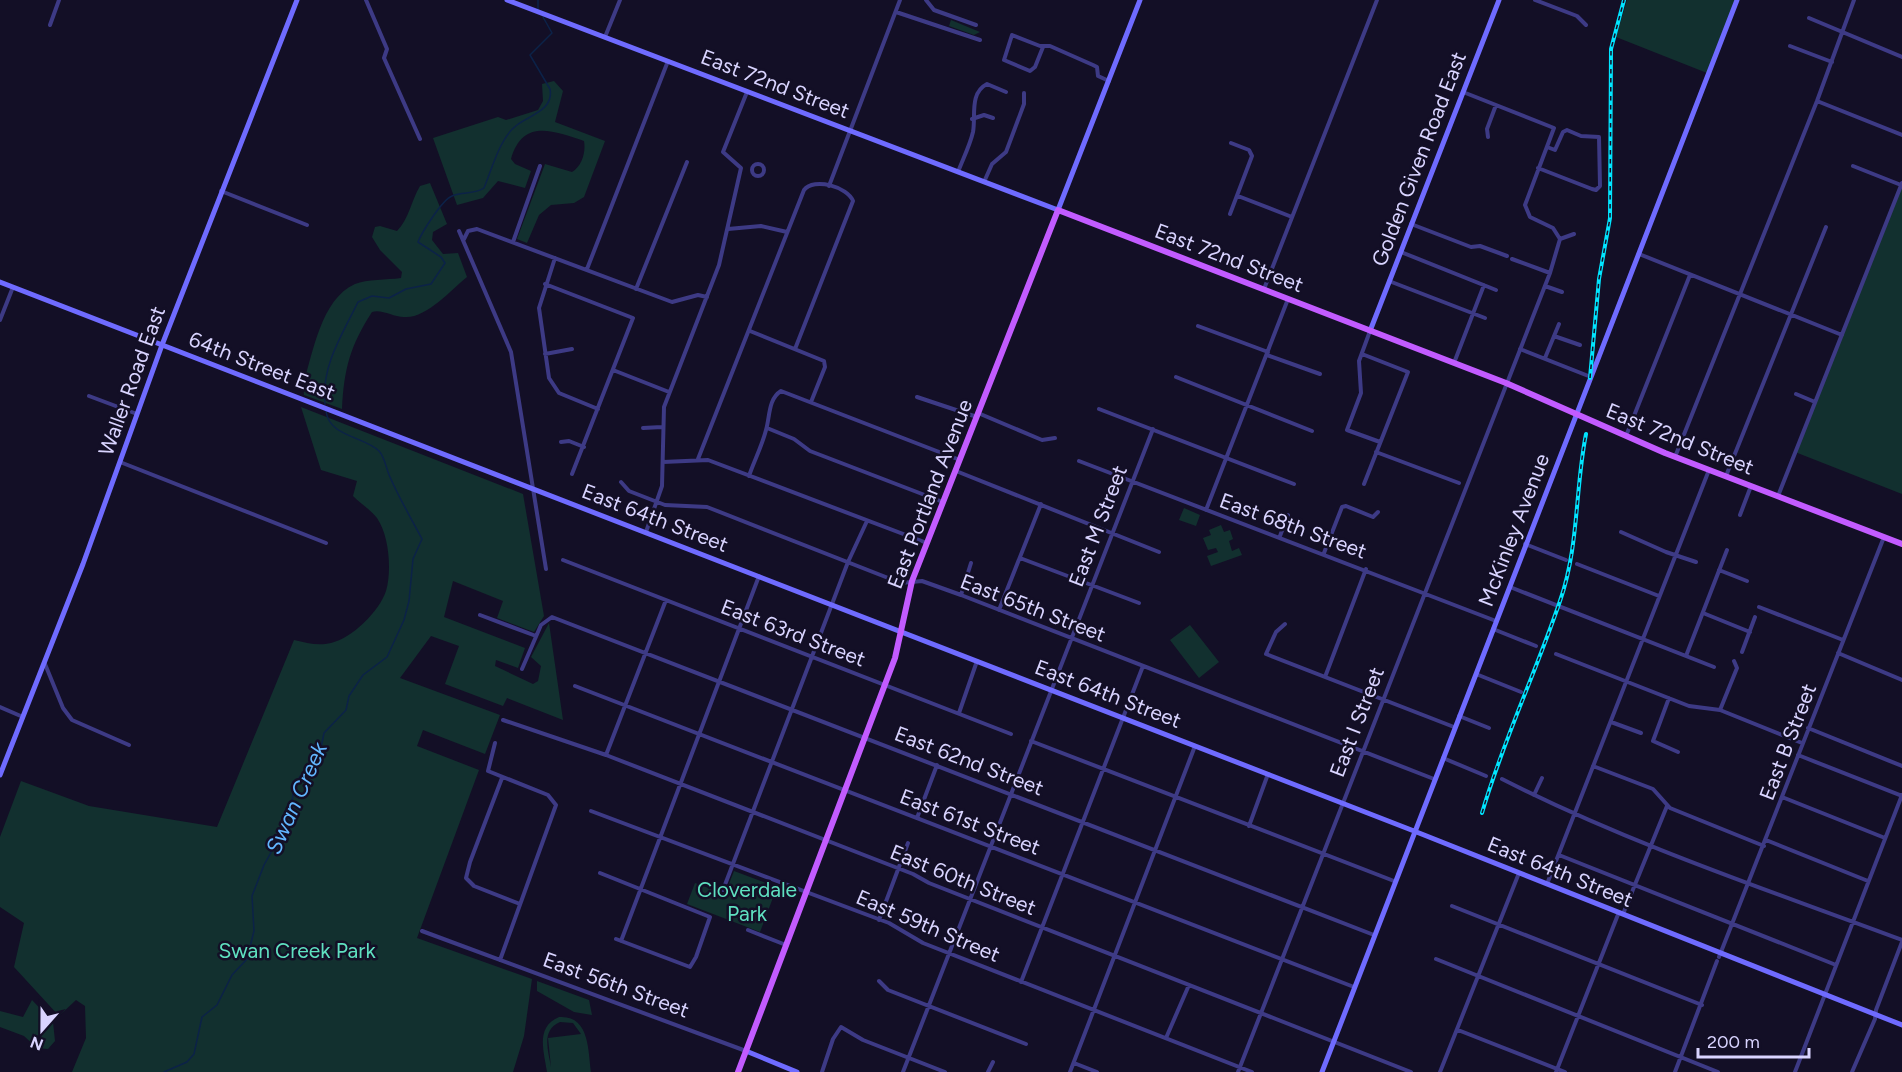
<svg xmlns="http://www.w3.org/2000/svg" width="1902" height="1072" font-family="Figtree,sans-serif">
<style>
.green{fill:#12302f;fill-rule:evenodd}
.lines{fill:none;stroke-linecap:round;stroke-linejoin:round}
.stream{stroke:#0c2248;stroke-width:1.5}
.street{stroke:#3d3a85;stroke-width:4}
.secondary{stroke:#6f6bff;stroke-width:5}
.primary{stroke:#c25bff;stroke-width:6}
.rail-casing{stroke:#00e5ff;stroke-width:4}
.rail{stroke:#130f26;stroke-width:1.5;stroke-dasharray:4.5;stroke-linecap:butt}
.labels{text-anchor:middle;stroke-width:5;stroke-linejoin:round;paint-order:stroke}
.street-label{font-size:21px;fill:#d9d4ff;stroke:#130f26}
.park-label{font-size:21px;fill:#5fe0c0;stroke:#130f26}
.water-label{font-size:22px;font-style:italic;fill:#62b6ff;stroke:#130f26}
</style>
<rect width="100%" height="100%" fill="#130f26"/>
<path class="green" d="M 1627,0 L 1735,0 L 1707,73 L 1616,37 Z
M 951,20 L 980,32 L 974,35 L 949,26 Z
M 554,81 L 563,91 L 555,122 L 605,141 L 584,197 L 574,203 L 551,205 L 539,215 L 527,243 L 517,239 L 545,164 L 572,172 C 582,166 586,152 584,141 C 553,131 523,118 511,159 L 515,164 L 531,171 L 525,188 L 498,181 L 483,198 L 457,205 L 433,138 L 498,117 L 506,120 L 538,110 L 543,101 L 542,84 Z
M 430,183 L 447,224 L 433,232 L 432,240 L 443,254 L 458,253 L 467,277 C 451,290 426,319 404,317 C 393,317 382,309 372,312 C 350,346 344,369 342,409 L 304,395 L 303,385 C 313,353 321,299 355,284 C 367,279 387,280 401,278 L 402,272 L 380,250 L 372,237 L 375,227 L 380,226 L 397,231 C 409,219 411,201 420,186 Z
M 1902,183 L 1902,494 L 1795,452 Z
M 301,407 L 523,494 L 544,616 L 534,632 L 497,618 L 503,601 L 453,581 L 444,617 L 525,648 L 518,668 L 496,660 L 495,666 L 533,684 L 538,681 L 541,666 L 531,657 L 549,623 L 563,720 L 507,698 L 503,706 L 445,684 L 459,646 L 431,636 L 400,678 L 500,715 L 485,754 L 423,730 L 417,746 L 479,770 L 417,938 L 532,979 L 524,1036 L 513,1072 L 72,1072 L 86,1038 L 85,1006 L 76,1000 L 59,1016 L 14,967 L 24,923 L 0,907 L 0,837 L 21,781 L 89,806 L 217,827 L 294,640 C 307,643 318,646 331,643 C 352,638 379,612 386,591 C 392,571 389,535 377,518 C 371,510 360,503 353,496 L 357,481 L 321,470 Z
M 1184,508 L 1200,515 L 1196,526 L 1179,520 Z
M 1221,525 L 1224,532 L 1230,530 L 1233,539 L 1229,541 L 1232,551 L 1239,548 L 1242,555 L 1211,566 L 1207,556 L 1218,552 L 1216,548 L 1208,550 L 1203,538 L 1211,535 L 1209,530 Z
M 1190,625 L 1219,662 L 1199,678 L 1170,640 Z
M 734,871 L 777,887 L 760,932 L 687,904 L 695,883 L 725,894 Z
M 537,981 L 589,1000 L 592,1015 L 574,1012 L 537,991 Z
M 32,1000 L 53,1022 L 55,1041 L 48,1049 L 37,1048 L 24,1036 L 0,1027 L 0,1011 L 23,1017 Z
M 559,1017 C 590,1015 588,1051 591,1072 L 547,1072 C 544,1052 535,1027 559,1017 ZM 560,1022 L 573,1023 L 581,1034 L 548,1038 L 551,1067 C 548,1050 541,1030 560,1022 Z"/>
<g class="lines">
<path class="stream" d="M 538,0 L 538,9
M 325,404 C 321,366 342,335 358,302 L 372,296 L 389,298 L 406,289 L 431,284 L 445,263 L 441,257 L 418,242 C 422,232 442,200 452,196 C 462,191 474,195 484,188 C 492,169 500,137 517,125 C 530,115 554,110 550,89 L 530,55 L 552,33 L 543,17
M 164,1072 L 187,1062 L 194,1054 L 202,1017 L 217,1005 L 232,975 L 247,959 L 254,931 L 252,896 L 264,865 L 279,838 L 280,830 L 290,819 L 293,794 L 299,778 L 321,748 L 324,733 L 346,710 L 349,696 L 363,675 L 387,657 L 404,620 L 409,601 L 413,559 L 422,539 C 411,518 399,498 390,477 C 386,469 385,457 379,451 C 364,436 329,437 326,411"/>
<path class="street" d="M 366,0 L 387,49 L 384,58 L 420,139
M 926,0 L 934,10 L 976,25
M 1535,0 L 1577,16 L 1586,25
M 896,12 L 980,40
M 1809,18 L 1902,57
M 50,25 L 59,0
M 605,37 L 620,0
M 1790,46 L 1832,62
M 1043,47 L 1035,67 L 1030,71 L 1004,60 L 1012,35 L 1040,46 L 1050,46 L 1093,65 L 1097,67 L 1098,76 L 1109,81
M 1463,92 L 1554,128 L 1525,205 L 1530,217 L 1553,228 L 1560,239
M 1817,101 L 1902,135
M 972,119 L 984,115 L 993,118
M 1488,137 L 1487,129 L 1496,105
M752 170a6 6 0 1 1 12 0a6 6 0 1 1-12 0Z
M 1853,166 L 1901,185
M 1538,168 L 1592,189 L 1596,190 L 1600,186 L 1599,137 L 1581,136 L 1567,130 L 1563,132 L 1555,150 L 1547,147
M 958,172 C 963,159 970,145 973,132 C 976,117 969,93 987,84 L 1006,92
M 984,182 L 992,164 L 1006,152 L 1024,104 L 1024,93
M 829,186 L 900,0
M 221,191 L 307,225
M 1238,196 L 1292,217
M 1230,214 L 1252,156 L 1249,150 L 1231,143
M 1411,224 L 1471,247 L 1480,246 L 1507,256
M 728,229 L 761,226 L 787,232
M 459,231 L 511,352 L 546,569
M 464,239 L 468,231 L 477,229 L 672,302 L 698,295 L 707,297
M 1560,239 L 1574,234
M 513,242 L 540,166
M 1401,252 L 1496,290
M 1639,254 L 1842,335
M 555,258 L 539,308 L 549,378 L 559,393 L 598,409
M 1512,259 L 1550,273
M 587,269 L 668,61
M 1389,281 L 1485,318
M 545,284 L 633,318 L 572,474
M 1545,286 L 1562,292
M 636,289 L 687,162
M 1264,289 L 1377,0
M 0,320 L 13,287
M 1198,326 L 1268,352
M 750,331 L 824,361 L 825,367 L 811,402
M 1370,331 L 1359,361 L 1361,393 L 1347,430 L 1380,442
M 1554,336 L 1580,345
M 1520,349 L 1591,377
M 545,354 L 572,349
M 1362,354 L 1408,372 L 1364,484
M 1267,355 L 1320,374
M 1545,358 L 1559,324
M 1454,363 L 1484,285
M 613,370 L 669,392
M 1176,377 L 1312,431
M 1796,394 L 1815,402
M 89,396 L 137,414
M 917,397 L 977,417
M 1099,409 L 1294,484
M 978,413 L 1042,440 L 1055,438
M 643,428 L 662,427
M 767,428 L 794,439 L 810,451 L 943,502
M 1626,436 L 1690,275
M 561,442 L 569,441 L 584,447
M 1376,452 L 1459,483
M 1675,457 L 1817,101 L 1854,0
M 698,459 L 804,190 C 814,177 848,187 853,201 L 795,349
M 1079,461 L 1496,621
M 120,462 L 326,543
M 663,462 L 708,460 L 927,543
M 956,471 L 1159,552
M 749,476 C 754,461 762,446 766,430 C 770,417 768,399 781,391 L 960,460
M 1726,476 L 1826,227
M 621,482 L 629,491 L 665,505 L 707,507 L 901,583 L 922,581 L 961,595 L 1434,779
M 1778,496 L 1902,183
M 1206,510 L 1288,299
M 1740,515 L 1751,486
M 646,532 L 662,486 L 664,407 L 719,265 L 741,168 L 723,152 L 747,92
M 1621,532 L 1666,552 L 1696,562
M 1280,536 L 1288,515
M 1525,544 L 1566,560
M 1324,553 L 1342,507 L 1346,506 L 1373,517 L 1378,512
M 1020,558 L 1139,603
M 563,560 L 1011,734
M 1577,564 L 1659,596
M 1719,570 L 1747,581
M 1510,587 L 1714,667
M 961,595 L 971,563
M 1759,607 L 1843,640
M 999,610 L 1041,504
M 1703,613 L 1750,632
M 480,615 L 536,636
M 1285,624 L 1276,632 L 1266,654 L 1454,727
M 1493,629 L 1536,646
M 1742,652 L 1755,617
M 1838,653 L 1902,680
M 1556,654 L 1689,706 L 1720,710 L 1802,743
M 1686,656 L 1727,550
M 45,664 L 63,708 L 72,720 L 129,745
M 522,669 L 541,625 L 552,617 L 1374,935
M 1476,674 L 1521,692
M 1325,677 L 1366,569
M 575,686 L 1354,987
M 1669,698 L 1653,741 L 1678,752
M 0,707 L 23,717
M 1720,710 L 1737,668 L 1734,661
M 959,713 L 977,661
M 1459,716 L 1489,728
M 503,720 L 606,755 L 913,874 L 929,883 L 1411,1072
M 1611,722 L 1641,733
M 1808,728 L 1902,766
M 1031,741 L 1394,881
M 495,743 L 488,771 L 548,795 L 556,805 L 500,960
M 606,755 L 666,600
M 1798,755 L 1902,796
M 1443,758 L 1486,776
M 1593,766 L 1653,789 L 1670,808 L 1764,846
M 502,778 L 470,862 L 466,878 L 474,886 L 520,904
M 1502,779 C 1630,844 1768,890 1902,940
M 1534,795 L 1542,778
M 1782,797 L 1885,838
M 591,811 L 889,923 L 923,943 L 1252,1072
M 917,818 L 937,765
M 1249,826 L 1268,774
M 1766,840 L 1868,881
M 1559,855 L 1836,965
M 600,873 L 710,917 L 696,957 L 690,967 L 616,939
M 1547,884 L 1709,470
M 723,890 L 848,562 L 867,521
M 1452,906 L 1702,1005
M 1623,914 L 1667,806
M 879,920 L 908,843
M 748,930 L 786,945
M 422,931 L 746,1051
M 621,941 L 759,576
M 1719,957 L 1884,537
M 1436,959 L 1718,1072
M 879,981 L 888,990 L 1026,1044
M 1021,982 L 1143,666
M 1458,1030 L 1565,1072
M 1166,1038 L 1189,985
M 1074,1063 L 1097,1072
M 822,1072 L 833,1039 L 841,1027 L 863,1040 L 945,1072
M 903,1072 L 1153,429
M 988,1072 L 993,1062
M 1070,1072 L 1195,746
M 1238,1072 L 1550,273 L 1560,239
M 1440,1072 L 1519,873
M 1556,1072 L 1619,912
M 1675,1072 L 1717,961
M 1795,1072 L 1902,795
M 1852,1072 L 1875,1019 L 1876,1010 L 1902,942"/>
<path class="secondary" d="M 507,0 L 1058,210 L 1140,0
M 0,282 L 1414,831 L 1902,1025
M 1370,331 L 1499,0
M 0,775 L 83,564 L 162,345 L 297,0
M 746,1051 L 797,1072
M 1322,1072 L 1737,0"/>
<path class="primary" d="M 738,1072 L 895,658 L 912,581 L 1058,210 L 1506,383 L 1665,453 L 1902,544"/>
<g class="rail-casing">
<path id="rail" d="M 1590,378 L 1599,279 L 1610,218 L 1611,49 L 1624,0
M 1482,813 C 1503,741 1536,672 1560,601 C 1579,547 1575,489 1586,434"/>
</g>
<use href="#rail" class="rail"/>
</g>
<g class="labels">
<g class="street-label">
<text transform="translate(775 84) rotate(21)" y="7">East 72nd Street</text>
<text transform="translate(1419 159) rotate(-69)" y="7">Golden Given Road East</text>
<text transform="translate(1229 258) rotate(21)" y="7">East 72nd Street</text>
<text transform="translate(262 366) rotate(21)" y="7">64th Street East</text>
<text transform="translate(132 381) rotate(-70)" y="7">Waller Road East</text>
<text transform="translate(1680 439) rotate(22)" y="7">East 72nd Street</text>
<text transform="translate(930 494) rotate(-69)" y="7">East Portland Avenue</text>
<text transform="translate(655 518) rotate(21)" y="7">East 64th Street</text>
<text transform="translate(1098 526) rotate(-69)" y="7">East M Street</text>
<text transform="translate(1293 526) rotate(20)" y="7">East 68th Street</text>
<text transform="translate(1514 530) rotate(-69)" y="7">McKinley Avenue</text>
<text transform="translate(1033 608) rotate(21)" y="7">East 65th Street</text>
<text transform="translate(793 633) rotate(21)" y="7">East 63rd Street</text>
<text transform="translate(1108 694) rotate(21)" y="7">East 64th Street</text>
<text transform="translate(1357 722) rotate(-69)" y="7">East I Street</text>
<text transform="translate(1788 742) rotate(-69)" y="7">East B Street</text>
<text transform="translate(969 761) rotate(21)" y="7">East 62nd Street</text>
<text transform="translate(970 822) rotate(21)" y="7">East 61st Street</text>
<text transform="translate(1560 872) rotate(22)" y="7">East 64th Street</text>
<text transform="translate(963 880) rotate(22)" y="7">East 60th Street</text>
<text transform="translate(928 926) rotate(23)" y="7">East 59th Street</text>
<text transform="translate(616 985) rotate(20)" y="7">East 56th Street</text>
</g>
<g class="park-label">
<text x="747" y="897">Cloverdale<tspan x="747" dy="24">Park</tspan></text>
<text x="297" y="958">Swan Creek Park</text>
</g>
<g class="water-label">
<text transform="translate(296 798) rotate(-66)" y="8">Swan Creek</text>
</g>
</g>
<g transform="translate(42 1030) rotate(201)" stroke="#130f26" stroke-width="4.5" paint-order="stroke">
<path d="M0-4.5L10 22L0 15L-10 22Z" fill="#d9d4ff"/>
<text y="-9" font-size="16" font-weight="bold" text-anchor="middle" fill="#d9d4ff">N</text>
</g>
<path d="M1698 1048v9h111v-9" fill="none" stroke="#d9d4ff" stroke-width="3"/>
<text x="1707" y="1048" font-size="18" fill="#d9d4ff" stroke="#130f26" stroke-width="4.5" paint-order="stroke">200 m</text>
</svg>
